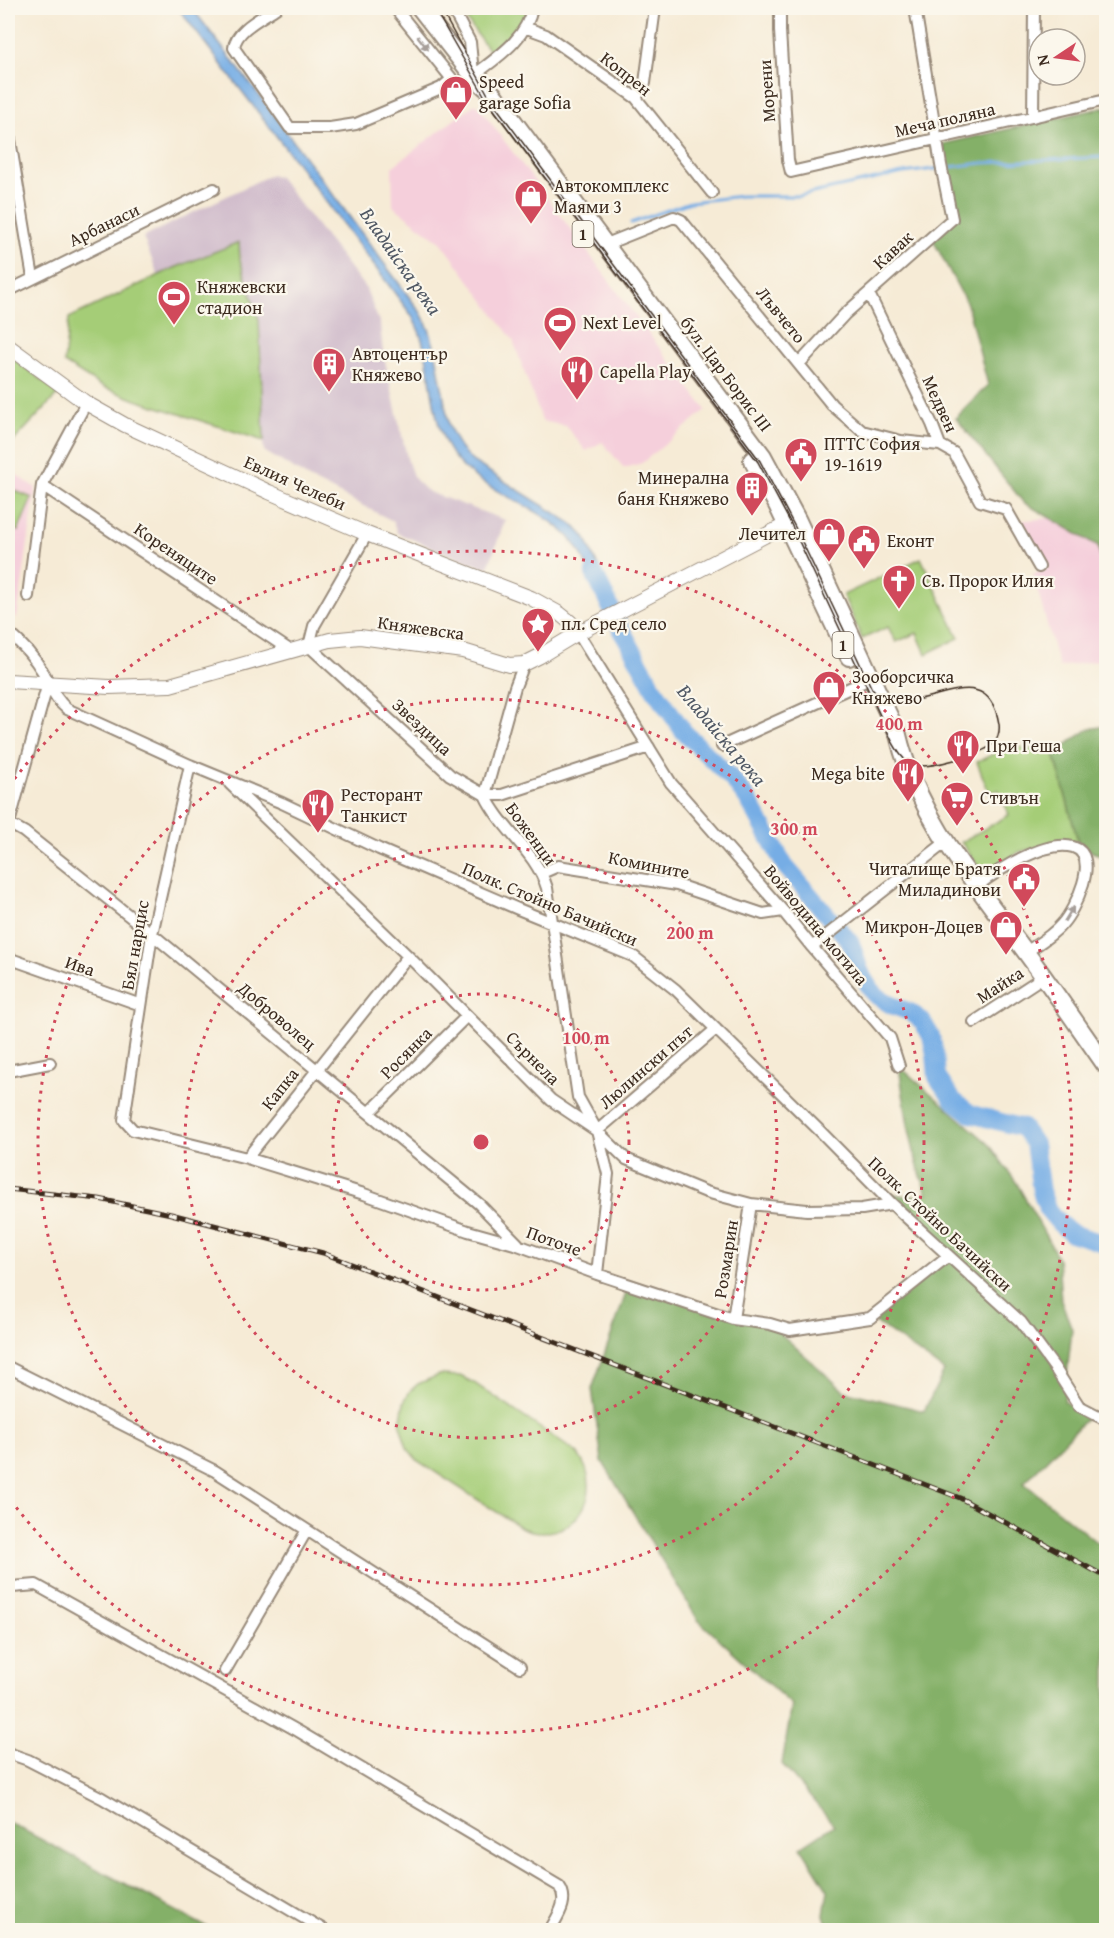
<svg xmlns="http://www.w3.org/2000/svg" width="1114" height="1938" font-family="'Gentium Book Plus',serif">
<style>
.built{fill:#f5cfdb}
.industrial{fill:#d1bdcc}
.green{fill:#a5cd77;stroke:#707c4a;stroke-width:1.5}
.forest{fill:#84b068;stroke:#606d43;stroke-width:1.5}
.water{fill:#76ade5;stroke:#586c82;stroke-width:1.5}
.lines{fill:none;stroke-linecap:round;stroke-linejoin:round}
.stream{stroke:#76ade5;stroke-width:3}
.river{stroke:#76ade5;stroke-width:18}
.minor-casing{stroke:#988a7a;stroke-width:14}
.tertiary-casing{stroke:#988a7a;stroke-width:16}
.primary-casing{stroke:#988a7a;stroke-width:20}
.minor{stroke:#fff;stroke-width:10}
.tertiary{stroke:#fff;stroke-width:14}
.primary{stroke:#fff;stroke-width:16}
.tram{stroke:#3b2a1e;stroke-width:1.5}
.rail-casing{stroke:#3b2a1e;stroke-width:5}
.rail{stroke:#fbf7ec;stroke-width:3;stroke-dasharray:9;stroke-linecap:butt}
.oneway{fill:#a79f9a}
.ring{fill:none;stroke:#d1495b;stroke-width:3;stroke-dasharray:3 6}
.labels{text-anchor:middle;stroke-width:4.5;stroke-linejoin:round;paint-order:stroke}
.shield{fill:#fbf7ec;stroke:#75685c;stroke-width:1.5}
.shield-label{font-size:16px;font-weight:bold;fill:#3b2a1e}
.street-label{font-size:18px;fill:#3b2a1e;stroke:#fbf7ec}
.poi-label{font-size:18px;fill:#3b2a1e;stroke:#fbf7ec;text-anchor:start}
.water-label{font-size:20px;font-style:italic;fill:#505864;stroke:#fbf7ec}
.centre{fill:#d1495b;stroke:#fbf7ec;stroke-width:3}
.ring-label{font-size:18px;text-anchor:middle;font-weight:bold;fill:#d1495b;stroke:#fbf7ec;stroke-width:4.5;stroke-linejoin:round;paint-order:stroke}
</style>
<rect width="100%" height="100%" fill="#fbf7ec"/>
<filter id="ink" filterUnits="userSpaceOnUse"><feTurbulence type="fractalNoise" baseFrequency=".0167" numOctaves="2"/><feDisplacementMap in="SourceGraphic" scale="12" xChannelSelector="R" yChannelSelector="G"/><feConvolveMatrix kernelMatrix="1 2 1 2 8 2 1 2 1" color-interpolation-filters="sRGB"/></filter>
<filter id="wash" filterUnits="userSpaceOnUse"><feTurbulence type="fractalNoise" baseFrequency=".008" numOctaves="4" result="noise"/><feDisplacementMap in="SourceGraphic" scale="24" xChannelSelector="R" yChannelSelector="G"/><feGaussianBlur stdDeviation="1.35" result="paint"/><feColorMatrix in="noise" values="0 0 0 0 0 0 0 0 0 0 0 0 0 0 0 0 0 1.4 0 .05"/><feComposite in="paint" operator="in"/></filter>
<g filter="url(#wash)">
<rect width="100%" height="100%" fill="#f6ebd6"/>
<path class="built" d="M 476,103 L 706,410 L 642,463 L 624,468 L 602,442 L 586,451 L 566,426 L 542,421 L 513,340 L 442,243 L 393,206 L 392,167 Z
M 8,469 L 36,488 L 17,618 L 8,613 Z
M 1050,518 L 1098,546 L 1106,582 L 1106,659 L 1059,667 L 1033,574 L 1047,570 L 1018,521 Z"/>
<path class="industrial" d="M 270,175 L 279,177 L 366,289 L 380,324 L 383,352 L 408,462 L 413,476 L 421,486 L 431,493 L 505,520 L 488,568 L 466,561 L 397,533 L 393,521 L 312,480 L 264,451 L 239,242 L 158,275 L 143,237 Z"/>
<path class="green" d="M 458,8 L 527,8 C 530,28 507,44 493,56 Z
M 239,242 L 240,260 L 259,320 L 264,441 L 136,400 L 101,386 L 64,363 L 69,318 L 172,269 Z
M 8,355 L 59,393 L 8,447 Z
M 13,490 L 32,498 L 18,531 L 8,527 L 8,505 Z
M 921,558 L 959,638 L 926,654 L 917,633 L 896,642 L 888,627 L 862,639 L 843,595 Z
M 1005,745 L 1054,753 L 1078,841 L 1042,846 L 1019,852 L 986,877 L 961,842 L 1009,815 L 999,790 L 989,793 L 977,762 L 1005,748 Z
M 439,1375 L 460,1376 L 474,1383 L 577,1453 C 610,1495 570,1549 520,1527 L 418,1461 L 407,1448 L 400,1425 L 404,1402 L 410,1391 L 418,1384 Z"/>
<path class="forest" d="M 1106,107 L 1106,582 L 1098,546 L 1023,502 L 956,418 L 988,385 L 967,304 L 932,238 L 955,217 L 943,144 Z
M 1106,726 L 1106,857 L 1092,852 L 1078,841 L 1054,753 L 1089,729 Z
M 899,1066 L 989,1144 L 1016,1182 L 1058,1258 L 1061,1300 L 1072,1329 L 1064,1401 L 1087,1418 L 1024,1483 L 1106,1550 L 1106,1930 L 829,1930 L 824,1915 L 828,1890 L 801,1847 L 834,1825 L 782,1764 L 792,1705 L 698,1620 L 602,1461 L 592,1389 L 629,1285 L 770,1324 L 844,1391 L 924,1411 L 944,1371 L 870,1318 L 948,1256 L 879,1191 C 893,1194 912,1200 927,1193 C 911,1153 905,1109 899,1066 Z
M 10,1823 L 212,1930 L 8,1930 L 8,1824 Z"/>
<path class="water" d="M 178,8 L 192,8 L 262,99 L 421,313 L 429,329 L 435,349 L 449,426 L 460,448 L 472,461 L 571,523 L 585,537 L 609,591 L 599,596 C 591,578 584,553 571,539 C 542,506 487,494 458,462 C 430,432 434,375 421,337 C 419,330 415,323 412,316 L 284,146 Z"/>
<g class="lines">
<path class="stream" d="M 631,223 L 690,202 L 741,196 L 799,196 L 903,173 L 982,163 L 1106,157"/>
<path class="river" d="M 594,573 L 620,627 L 654,689 L 684,732 L 732,779 L 749,801 L 785,866 L 851,943 L 860,971 L 874,994 L 891,1005 L 910,1012 L 922,1021 L 931,1036 L 935,1054 L 937,1077 L 953,1100 L 971,1114 L 1023,1128 L 1034,1144 L 1041,1191 L 1048,1210 L 1059,1223 L 1071,1233 L 1106,1244"/>
</g>
</g>
<g filter="url(#ink)">
<g class="lines">
<g class="minor-casing">
<path id="minor" d="M 276,8 C 263,17 235,30 234,48 L 290,128 L 330,128 L 356,124 L 441,88 L 452,79
M 395,8 L 452,79
M 452,8 L 470,42 L 473,73
M 780,8 L 780,31 L 788,160 L 791,172 L 1106,100
M 527,28 L 546,35 L 636,98 L 712,193
M 473,76 C 496,58 527,39 532,8
M 636,98 L 645,83 L 655,8
M 1033,117 L 1034,8
M 8,128 L 33,278
M 604,245 L 674,217 L 681,220 L 832,405 L 862,431 L 901,441 L 940,445 L 954,453 L 980,501 L 1006,509 L 1039,567
M 8,291 L 214,189
M 869,294 L 932,424 L 940,445
M 799,364 L 845,314 L 952,219 L 941,165 L 915,8
M 42,485 L 291,651
M 367,534 L 314,626 L 309,646 L 450,775 L 485,795 L 502,795 L 649,747
M 28,596 L 42,485 L 86,403
M 8,632 C 21,643 34,657 43,672 C 52,687 53,697 67,709 L 190,765 L 282,803 L 379,849 L 518,909 L 633,956 L 676,990 L 820,1131 L 892,1204 L 1021,1322 L 1054,1367 L 1079,1406 L 1106,1420
M 578,633 L 671,783 L 783,911 L 812,947 L 890,1038 L 899,1066
M 524,664 L 515,687 L 485,795 C 501,829 536,852 547,888 L 578,1097 L 597,1131 L 608,1174 L 597,1274
M 722,746 L 872,678
M 190,765 L 152,934 L 124,1120 L 133,1130 L 247,1158 L 364,1194 L 468,1231 L 518,1245 L 597,1274 L 733,1319 L 770,1324 L 790,1330 L 870,1318 L 948,1256
M 230,784 L 408,956 L 551,1100 L 597,1131 L 626,1159 L 706,1192 L 751,1204 L 807,1210 L 862,1209 L 892,1204
M 8,823 L 24,832 L 152,934 L 479,1204 L 518,1244
M 8,827 L 48,683
M 542,873 L 558,866 L 677,885 L 763,914 L 783,911
M 977,886 C 998,870 1046,839 1073,847 C 1102,856 1074,911 1062,924 C 1052,936 1038,944 1026,952
M 812,947 L 946,842
M 8,958 L 141,1005
M 974,1022 L 1043,977
M 8,1071 L 50,1063
M 369,1113 L 467,1016
M 597,1131 L 716,1029
M 247,1158 L 408,956
M 733,1319 L 751,1204
M 8,1367 L 215,1471 L 520,1667
M 8,1590 L 12,1587 L 36,1585 L 298,1731 L 559,1886 C 570,1901 557,1917 550,1930
M 225,1671 L 307,1530
M 8,1753 L 28,1760 L 102,1798 L 324,1930"/>
</g>
<g class="tertiary-casing">
<path id="tertiary" d="M 8,346 L 86,403 L 125,425 L 269,492 L 367,534 L 531,598 L 560,614 L 570,622 L 578,633
M 8,681 L 109,687 L 170,685 L 330,640 L 360,637 L 463,651 L 509,665 L 524,664 L 540,656 L 578,633 L 795,520"/>
</g>
<g class="primary-casing">
<path id="primary" d="M 420,8 L 473,76 L 494,95 L 763,456 L 797,519 L 898,735 C 917,815 974,882 1022,947 C 1051,986 1078,1026 1106,1066
M 752,460 L 777,505 L 849,657"/>
</g>
<use href="#minor" class="minor"/>
<use href="#tertiary" class="tertiary"/>
<use href="#primary" class="primary"/>
<path class="tram" d="M 434,8 L 488,102 L 758,462 L 790,522 L 892,741 C 897,750 903,761 913,765 C 926,770 981,754 992,745 C 998,740 1000,731 999,724 C 986,645 908,732 872,689 L 796,529 L 760,461 L 491,100 L 440,8"/>
<g class="rail-casing">
<path id="rail" d="M 8,1189 L 99,1199 L 171,1214 L 323,1253 L 960,1498 L 1106,1577"/>
</g>
<use href="#rail" class="rail"/>
</g>
<defs><path id="oneway-solid" d="M-6-.8H1V-3.2L6.5 0L1 3.2V.8H-6Z" transform="scale(1.5)"/></defs>
<g class="oneway">
<use href="#oneway-solid" transform="translate(423 43) rotate(52)"/>
<use href="#oneway-solid" transform="translate(1069 914) rotate(-58)"/>
</g>
</g>
<g class="ring">
<circle cx="481" cy="1142" r="148"/>
<circle cx="481" cy="1142" r="296"/>
<circle cx="481" cy="1142" r="443"/>
<path d="M9 786A591 591 0 1 1 9 1498"/>
</g>
<defs>
<g id="shop-pin" transform="scale(1.725)"><path d="M0 17L-7.5 6A9.5 9.5 0 1 1 7.5 6Z" fill="#d1495b" stroke="#fbf7ec"/><path d="M-5-2.5h2.3a2.7 3.5 0 0 1 5.4 0H5L5.5 6h-11ZM-1.5-2.5h3a1.5 2.3 0 0 0-3 0Z" fill="#fff"/></g>
<g id="stadium-pin" transform="scale(1.725)"><path d="M0 17L-7.5 6A9.5 9.5 0 1 1 7.5 6Z" fill="#d1495b" stroke="#fbf7ec"/><path d="M0-5a6.5 5 0 1 0 0 10a6.5 5 0 1 0 0-10ZM-3.5-1.8h7v3.6h-7Z" fill="#fff"/></g>
<g id="building-pin" transform="scale(1.725)"><path d="M0 17L-7.5 6A9.5 9.5 0 1 1 7.5 6Z" fill="#d1495b" stroke="#fbf7ec"/><path d="M-4-6H4V6H1V3H-1V6H-4ZM-2.5-4.3h1.7v1.8h-1.7ZM.8-4.3h1.7v1.8H.8ZM-2.5-1h1.7V.8h-1.7ZM.8-1h1.7V.8H.8Z" fill="#fff"/></g>
<g id="restaurant-pin" transform="scale(1.725)"><path d="M0 17L-7.5 6A9.5 9.5 0 1 1 7.5 6Z" fill="#d1495b" stroke="#fbf7ec"/><path d="M-5-6h1v4h1v-4h1v4h1v-4h1v5L-1.5 .5V6h-2V.5L-5-1ZM5-6V6H3V1.5H1.5Q1.5-4 5-6Z" fill="#fff"/></g>
<g id="civic-pin" transform="scale(1.725)"><path d="M0 17L-7.5 6A9.5 9.5 0 1 1 7.5 6Z" fill="#d1495b" stroke="#fbf7ec"/><path d="M-.6-6.5H3V-4.5H.6V-3L4-1V1h2V6H-6V1h2V-1L-.6-3ZM-1.2 2.5V6h2.4V2.5Z" fill="#fff"/></g>
<g id="church-pin" transform="scale(1.725)"><path d="M0 17L-7.5 6A9.5 9.5 0 1 1 7.5 6Z" fill="#d1495b" stroke="#fbf7ec"/><path d="M-1.2-6h2.4v3.5h3.3v2.4h-3.3V6h-2.4V-.1h-3.3v-2.4h3.3Z" fill="#fff"/></g>
<g id="sight-pin" transform="scale(1.725)"><path d="M0 17L-7.5 6A9.5 9.5 0 1 1 7.5 6Z" fill="#d1495b" stroke="#fbf7ec"/><path d="M0-6L1.8-2.2L6-1.7L2.9 1.2L3.7 5.4L0 3.3L-3.7 5.4L-2.9 1.2L-6-1.7L-1.8-2.2Z" fill="#fff"/></g>
<g id="supermarket-pin" transform="scale(1.725)"><path d="M0 17L-7.5 6A9.5 9.5 0 1 1 7.5 6Z" fill="#d1495b" stroke="#fbf7ec"/><path d="M-6-5.5h2.5l.6 2H6L4.5 2H-2.5L-4.4-4H-6ZM-1.5 3.2a1.3 1.3 0 1 0 .1 0ZM3 3.2a1.3 1.3 0 1 0 .1 0Z" fill="#fff"/></g>
</defs>
<g fill-rule="evenodd">
<use href="#shop-pin" x="456" y="92"/>
<use href="#shop-pin" x="531" y="196"/>
<use href="#stadium-pin" x="174" y="297"/>
<use href="#stadium-pin" x="560" y="323"/>
<use href="#building-pin" x="329" y="364"/>
<use href="#restaurant-pin" x="577" y="372"/>
<use href="#civic-pin" x="801" y="454"/>
<use href="#building-pin" x="752" y="488"/>
<use href="#shop-pin" x="829" y="534"/>
<use href="#civic-pin" x="864" y="541"/>
<use href="#church-pin" x="899" y="581"/>
<use href="#sight-pin" x="538" y="624"/>
<use href="#shop-pin" x="829" y="687"/>
<use href="#restaurant-pin" x="963" y="746"/>
<use href="#restaurant-pin" x="908" y="774"/>
<use href="#supermarket-pin" x="957" y="798"/>
<use href="#restaurant-pin" x="318" y="805"/>
<use href="#civic-pin" x="1024" y="879"/>
<use href="#shop-pin" x="1006" y="927"/>
</g>
<g class="labels">
<g class="shield">
<rect x="572.5" y="221" width="21" height="26" rx="4.5"/>
<rect x="832.5" y="632" width="21" height="26" rx="4.5"/>
</g>
<g class="shield-label">
<text x="583" y="240">1</text>
<text x="843" y="651">1</text>
</g>
<g class="street-label">
<text transform="translate(626 74) rotate(38)" y="6">Копрен</text>
<text transform="translate(767 91) rotate(-94)" y="6">Морени</text>
<text transform="translate(945 120) rotate(-13)" y="6">Меча поляна</text>
<text transform="translate(104 225) rotate(-26)" y="6">Арбанаси</text>
<text transform="translate(893 250) rotate(-43)" y="6">Кавак</text>
<text transform="translate(781 315) rotate(51)" y="6">Лъвчето</text>
<text transform="translate(726 374) rotate(53)" y="6">бул. Цар Борис III</text>
<text transform="translate(940 404) rotate(65)" y="6">Медвен</text>
<text transform="translate(295 483) rotate(24)" y="6">Евлия Челеби</text>
<text transform="translate(176 554) rotate(34)" y="6">Кореняците</text>
<text transform="translate(421 628) rotate(8)" y="6">Княжевска</text>
<text transform="translate(422 727) rotate(43)" y="6">Звездица</text>
<text transform="translate(531 834) rotate(54)" y="6">Боженци</text>
<text transform="translate(649 865) rotate(11)" y="6">Комините</text>
<text transform="translate(550 904) rotate(23)" y="6">Полк. Стойно Бачийски</text>
<text transform="translate(816 925) rotate(50)" y="6">Войводина могила</text>
<text transform="translate(135 945) rotate(-80)" y="6">Бял нарцис</text>
<text transform="translate(80 966) rotate(19)" y="6">Ива</text>
<text transform="translate(1000 985) rotate(-33)" y="6">Майка</text>
<text transform="translate(277 1016) rotate(40)" y="6">Доброволец</text>
<text transform="translate(406 1053) rotate(-45)" y="6">Росянка</text>
<text transform="translate(533 1058) rotate(45)" y="6">Сърнела</text>
<text transform="translate(646 1067) rotate(-41)" y="6">Люлински път</text>
<text transform="translate(280 1089) rotate(-52)" y="6">Капка</text>
<text transform="translate(940 1224) rotate(43)" y="6">Полк. Стойно Бачийски</text>
<text transform="translate(554 1241) rotate(20)" y="6">Поточе</text>
<text transform="translate(726 1259) rotate(-81)" y="6">Розмарин</text>
</g>
<g class="poi-label">
<text x="479" y="88">Speed<tspan x="479" dy="21">garage Sofia</tspan></text>
<text x="554" y="192">Автокомплекс<tspan x="554" dy="21">Маями 3</tspan></text>
<text x="197" y="293">Княжевски<tspan x="197" dy="21">стадион</tspan></text>
<text x="583" y="329">Next Level</text>
<text x="352" y="360">Автоцентър<tspan x="352" dy="21">Княжево</tspan></text>
<text x="600" y="378">Capella Play</text>
<text x="824" y="450">ПТТС София<tspan x="824" dy="21">19-1619</tspan></text>
<text x="729" y="484" text-anchor="end">Минерална<tspan x="729" dy="21">баня Княжево</tspan></text>
<text x="806" y="540" text-anchor="end">Лечител</text>
<text x="887" y="547">Еконт</text>
<text x="922" y="587">Св. Пророк Илия</text>
<text x="561" y="630">пл. Сред село</text>
<text x="852" y="683">Зооборсичка<tspan x="852" dy="21">Княжево</tspan></text>
<text x="986" y="752">При Геша</text>
<text x="885" y="780" text-anchor="end">Mega bite</text>
<text x="341" y="801">Ресторант<tspan x="341" dy="21">Танкист</tspan></text>
<text x="980" y="804">Стивън</text>
<text x="1001" y="875" text-anchor="end">Читалище Братя<tspan x="1001" dy="21">Миладинови</tspan></text>
<text x="983" y="933" text-anchor="end">Микрон-Доцев</text>
</g>
<g class="water-label">
<text transform="translate(401 261) rotate(55)" y="7">Владайска река</text>
<text transform="translate(722 735) rotate(50)" y="7">Владайска река</text>
</g>
</g>
<circle cx="481" cy="1142" r="9" class="centre"/>
<g class="ring-label">
<text x="899" y="730">400 m</text>
<text x="794" y="835">300 m</text>
<text x="690" y="939">200 m</text>
<text x="586" y="1044">100 m</text>
</g>
<rect width="1114" height="1938" fill="none" stroke="#fbf7ec" stroke-width="30"/>
<g transform="translate(1057 57) rotate(257)"><circle r="28" fill="#fbf7ec" stroke="#aea59a" stroke-width="1.5"/>
<path d="M0-4.5L10 22L0 15L-10 22Z" fill="#d1495b"/>
<text y="-9" font-size="16" font-weight="bold" text-anchor="middle" fill="#3b2a1e">N</text>
</g>
</svg>
